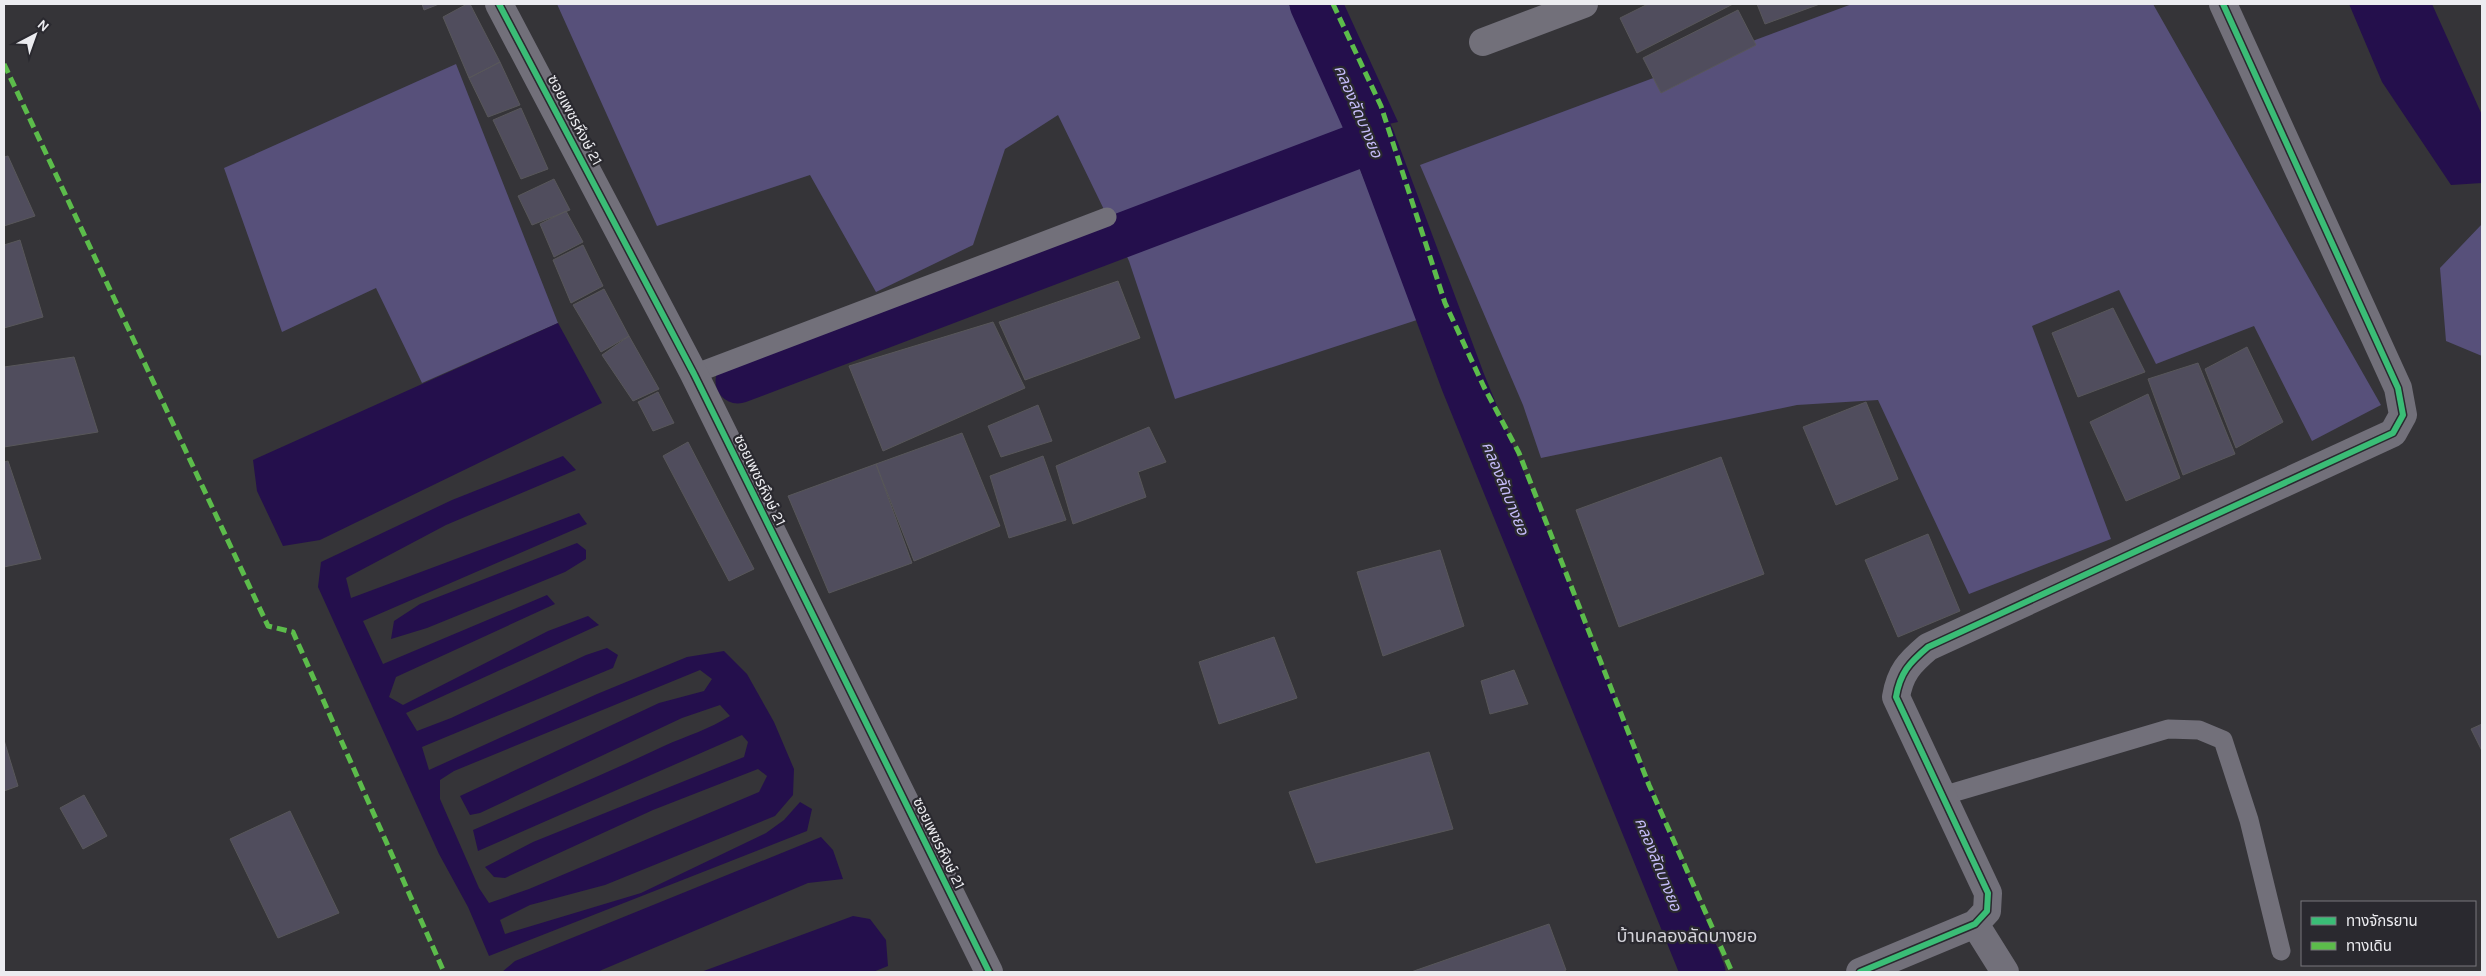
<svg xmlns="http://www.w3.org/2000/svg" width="2486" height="976" font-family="Karla,'Noto Sans Thai',sans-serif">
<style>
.green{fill:#57507a}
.water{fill:#240f4c;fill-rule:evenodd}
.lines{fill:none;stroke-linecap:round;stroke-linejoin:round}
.canal{stroke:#240f4c;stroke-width:45}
.building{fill:#504d5d;stroke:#58575a}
.service{stroke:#72707a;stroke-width:19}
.minor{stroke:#72707a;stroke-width:28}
.quiet{stroke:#5cbc4b;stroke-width:5;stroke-dasharray:10 5;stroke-linecap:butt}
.cycleway-casing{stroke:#2a292f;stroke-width:9}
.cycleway{stroke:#3abd76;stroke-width:6}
.labels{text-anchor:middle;stroke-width:4.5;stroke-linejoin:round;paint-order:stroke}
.street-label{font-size:15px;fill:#ececf0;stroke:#2a292f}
.water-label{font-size:16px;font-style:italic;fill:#c5bcf9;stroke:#2a292f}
.quarter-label{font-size:18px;fill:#d5d4db;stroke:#2a292f}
</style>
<rect width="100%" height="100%" fill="#353438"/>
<path class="green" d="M 557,4 L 1289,4 L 1342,124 L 1420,319 L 1175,399 L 1129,261 L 1058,115 L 1005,149 L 973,245 L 876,292 L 810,175 L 657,226 Z
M 1852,4 L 2153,4 L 2381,405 L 2312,441 L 2254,326 L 2156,364 L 2119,290 L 2032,326 L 2111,539 L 1969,594 L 1878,400 L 1797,405 L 1541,458 L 1523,405 L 1420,165 Z
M 456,64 L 558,323 L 422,383 L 376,288 L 282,332 L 224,168 Z
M 2482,224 L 2482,356 L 2446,341 L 2440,268 Z"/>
<path class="water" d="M 1289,4 L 1344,4 L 1398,122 L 1346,133 Z
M 2349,4 L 2432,4 L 2482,115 L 2482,183 L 2451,185 L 2382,82 Z
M 558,323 L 602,403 L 320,540 L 283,546 L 257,491 L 253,460 Z
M 563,456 L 576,470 L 446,525 L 346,578 L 351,598 L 579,513 L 587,524 L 363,621 L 383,664 L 547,595 L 555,604 L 396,677 L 389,697 L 403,705 L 548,631 L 588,616 L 599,625 L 406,713 L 417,731 L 451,718 L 586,655 L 607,648 L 618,655 L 613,668 L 422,747 L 429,770 L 597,694 L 687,657 L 724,651 L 747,674 L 774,722 L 794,769 L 793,795 L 775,816 L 605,885 L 530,905 L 500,920 L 505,934 L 641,893 L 766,833 L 784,820 L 800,802 L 812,809 L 807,831 L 489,956 L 468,907 L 439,854 L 318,587 L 321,562 L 452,500 ZM 700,670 L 712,679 L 704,691 L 659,703 L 460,796 L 470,815 L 480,813 L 682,718 L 720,705 L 730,716 C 710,729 686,736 664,746 C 601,776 537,802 473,830 L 478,851 L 742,735 L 748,742 L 744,757 L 533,842 L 485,867 L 494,877 L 505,878 L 653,810 L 758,769 L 767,776 L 759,792 L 529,889 L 489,903 L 479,888 L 440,799 L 440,780 L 454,771 Z
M 577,543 L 586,550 L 586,559 L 565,572 L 427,628 L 391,639 L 394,621 L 420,604 Z
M 821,837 L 833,850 L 843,879 L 808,883 L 597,972 L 502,972 L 515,961 Z
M 853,916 L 870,919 L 886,940 L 888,966 L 873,972 L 701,972 Z"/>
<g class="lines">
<path class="canal" d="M 1312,4 L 1373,140 L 1463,382 L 1703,972
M 738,381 L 1373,140"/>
</g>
<path class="building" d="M 422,4 L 439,4 L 424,10 Z
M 467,4 L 470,4 L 500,62 L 469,78 L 443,17 Z
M 1648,4 L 1733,4 L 1637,53 L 1620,18 Z
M 1757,4 L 1820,4 L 1765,24 Z
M 1738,10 L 1756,45 L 1661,93 L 1643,58 Z
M 500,62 L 520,105 L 488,117 L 469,78 Z
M 521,108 L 548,169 L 521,179 L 493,120 Z
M 8,156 L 35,216 L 4,226 L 4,157 Z
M 554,179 L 570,210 L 532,225 L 518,196 Z
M 566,211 L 583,242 L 554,257 L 540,224 Z
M 20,240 L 43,317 L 4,328 L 4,245 Z
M 583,245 L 603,286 L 571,303 L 553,260 Z
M 1118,281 L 1140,338 L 1025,380 L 999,322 Z
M 604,289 L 629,336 L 601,352 L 573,305 Z
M 2113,308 L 2145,372 L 2078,397 L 2052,333 Z
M 993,322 L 1025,388 L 883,451 L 849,366 Z
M 629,336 L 659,389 L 633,401 L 602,355 Z
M 2247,347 L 2283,422 L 2236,448 L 2205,369 Z
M 74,357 L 98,432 L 4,447 L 4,367 Z
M 2198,363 L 2235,454 L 2183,475 L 2148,379 Z
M 658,392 L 674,423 L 653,431 L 638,402 Z
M 2148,394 L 2180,478 L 2126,501 L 2090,422 Z
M 1866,402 L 1898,479 L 1836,505 L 1803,427 Z
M 1038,405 L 1052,441 L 1001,457 L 988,426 Z
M 1149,427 L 1166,462 L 1138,472 L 1146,497 L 1073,524 L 1056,466 Z
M 962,433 L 1000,526 L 914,561 L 876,464 Z
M 688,442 L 754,569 L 729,581 L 663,456 Z
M 1043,456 L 1066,520 L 1009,538 L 990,476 Z
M 1721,457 L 1764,574 L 1619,627 L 1576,510 Z
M 8,461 L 41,559 L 4,567 L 4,462 Z
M 876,464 L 912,563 L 829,593 L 788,496 Z
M 1928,534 L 1960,611 L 1898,637 L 1865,560 Z
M 1440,550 L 1464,626 L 1383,656 L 1357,572 Z
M 1274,637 L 1297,698 L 1219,724 L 1199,662 Z
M 1514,670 L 1528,704 L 1490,714 L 1481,681 Z
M 2482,724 L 2482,751 L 2471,729 Z
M 4,740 L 18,786 L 4,791 Z
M 1429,752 L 1453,829 L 1316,863 L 1289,792 Z
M 84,795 L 107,836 L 83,849 L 60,808 Z
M 290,811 L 339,913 L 278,938 L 230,839 Z
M 1549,924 L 1566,970 L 1562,972 L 1411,972 Z"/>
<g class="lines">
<path class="service" d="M 694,374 L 1107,217
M 1942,796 L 2168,729 L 2199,730 L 2223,740 L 2249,820 L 2281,951"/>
<path class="minor" d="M 499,4 L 694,374 L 989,972
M 1483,42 L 1584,4
M 1975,924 L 2005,972
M 1860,972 L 1975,924 L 1987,911 L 1988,893 L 1896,697 C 1900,673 1909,663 1928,647 L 2393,433 L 2403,415 L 2398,388 L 2223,4"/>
<path class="quiet" d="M 1333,4 L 1381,106 L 1445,303 L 1484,387 L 1519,453 L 1649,785 L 1732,972
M 4,64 L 268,626 L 293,632 L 444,972"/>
<g class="cycleway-casing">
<path id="cycleway" d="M 499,4 L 694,374 L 989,972
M 1860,972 L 1975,924 L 1987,911 L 1988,893 L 1896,697 C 1900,673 1909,663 1928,647 L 2393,433 L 2403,415 L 2398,388 L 2223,4"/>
</g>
<use href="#cycleway" class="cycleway"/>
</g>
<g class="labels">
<g class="street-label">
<text transform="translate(575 120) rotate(62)" y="5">ซอยเพชรหึงษ์ 21</text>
<text transform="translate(760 480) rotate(64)" y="5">ซอยเพชรหึงษ์ 21</text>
<text transform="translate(939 843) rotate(64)" y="5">ซอยเพชรหึงษ์ 21</text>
</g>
<g class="water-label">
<text transform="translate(1359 111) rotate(67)" y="6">คลองลัดบางยอ</text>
<text transform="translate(1506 488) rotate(68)" y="6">คลองลัดบางยอ</text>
<text transform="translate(1659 864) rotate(68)" y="6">คลองลัดบางยอ</text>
</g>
<g class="quarter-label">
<text x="1687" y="942">บ้านคลองลัดบางยอ</text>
</g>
</g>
<rect width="2486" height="976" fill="none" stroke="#ececf0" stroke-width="10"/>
<rect x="2301" y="901" width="175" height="65" fill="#2a292f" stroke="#78777c"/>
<rect x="2311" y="917" width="25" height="8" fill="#3abd76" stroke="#78777c"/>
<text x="2346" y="926" font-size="15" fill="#ececf0">ทางจักรยาน</text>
<rect x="2311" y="942" width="25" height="8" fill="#5cbc4b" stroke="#78777c"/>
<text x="2346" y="951" font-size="15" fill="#ececf0">ทางเดิน</text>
<g transform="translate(35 35) rotate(41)" stroke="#2a292f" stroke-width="4" paint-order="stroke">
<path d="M0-4L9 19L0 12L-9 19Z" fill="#ececf0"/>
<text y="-8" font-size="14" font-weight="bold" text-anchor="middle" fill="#ececf0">N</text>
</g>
</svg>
